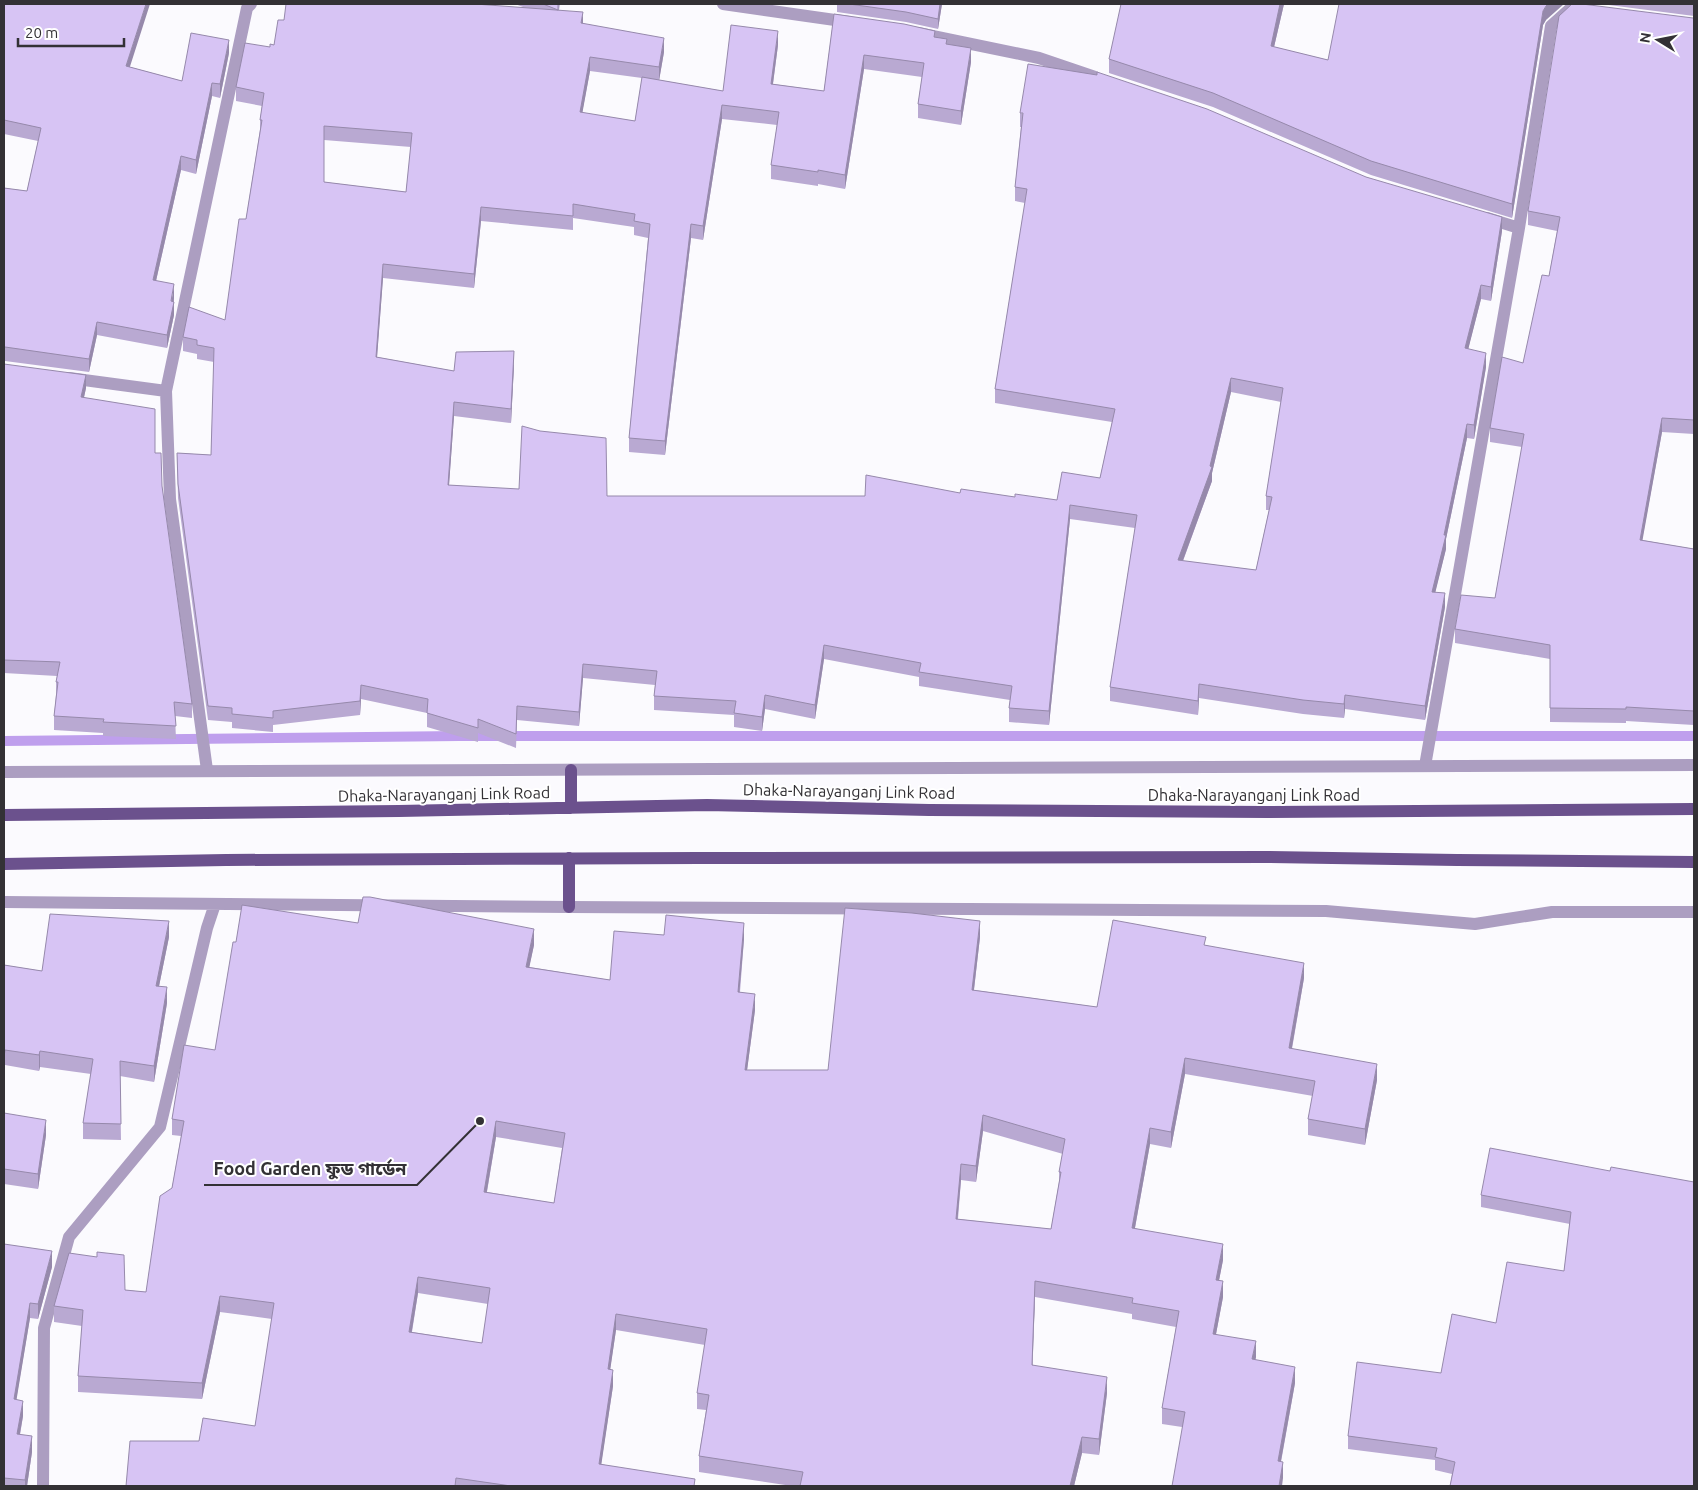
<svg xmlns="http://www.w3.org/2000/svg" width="1698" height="1490" font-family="Ubuntu,'Noto Sans Bengali',sans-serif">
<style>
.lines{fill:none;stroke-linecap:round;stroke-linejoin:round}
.stream{stroke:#bf9fed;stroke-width:10}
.minor{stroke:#ac9ec1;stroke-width:12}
.major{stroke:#6b518d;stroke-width:12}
.wall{fill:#b9a9d2;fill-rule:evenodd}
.shaded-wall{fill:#9689ab}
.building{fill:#d7c4f4;stroke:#9689ab;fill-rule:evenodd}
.labels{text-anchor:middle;stroke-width:4;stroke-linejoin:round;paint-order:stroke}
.street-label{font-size:16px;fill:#333135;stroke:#fff}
.leader{fill:none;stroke:#333135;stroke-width:2}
.callout-dot{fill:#333135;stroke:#fff;stroke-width:2}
.callout-label{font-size:18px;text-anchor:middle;font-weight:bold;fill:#333135;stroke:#fff;stroke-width:4;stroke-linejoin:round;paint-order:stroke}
</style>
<rect width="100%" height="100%" fill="#fbfafe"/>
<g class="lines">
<path class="stream" d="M 4,741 L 459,736 L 1694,736"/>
<path class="minor" d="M 723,4 L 849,22
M 918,33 L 1039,58 L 1095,77
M 1487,218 L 1519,228
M 69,378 L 166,391
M 1425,766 L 1519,228 L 1551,26 L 1571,8
M 207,770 L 170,499 L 166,391 L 247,8 L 251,4
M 4,772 L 1694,765
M 4,902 L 569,907 L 1326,911 L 1475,924 L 1552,912 L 1694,912
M 43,1486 L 44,1328 L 69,1237 L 160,1127 L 207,928 L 215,904"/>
<path class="major" d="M 571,808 L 571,770
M 4,815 L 399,811 L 707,805 L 929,810 L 1267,812 L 1694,809
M 4,864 L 226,860 L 699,858 L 1264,857 L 1457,860 L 1694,862
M 569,907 L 569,858"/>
</g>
<path class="wall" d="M 4,4 L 130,67 L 182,81 L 229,53 L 220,98 L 212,96 L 196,174 L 181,170 L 156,281 L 174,298 L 174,315 L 167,348 L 97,335 L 89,372 L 5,361 L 4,361 L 4,188 L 27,191 L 38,141 L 4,134 Z
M 515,4 L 560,4 L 559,10 L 583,24 L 664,52 L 659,80 L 723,91 L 778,45 L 773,84 L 824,91 L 834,14 L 935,37 L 947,44 L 971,62 L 961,125 L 918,118 L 918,104 L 922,77 L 864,69 L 845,189 L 818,184 L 818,186 L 771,179 L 771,165 L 777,125 L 722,119 L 703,240 L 691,238 L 665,455 L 629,452 L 629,438 L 648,238 L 634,235 L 634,227 L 573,218 L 573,230 L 481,221 L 474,288 L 383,278 L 377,357 L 454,371 L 514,365 L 511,423 L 454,416 L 449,485 L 607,496 L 865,496 L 960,493 L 1057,500 L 1100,478 L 1112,422 L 995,403 L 995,389 L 1025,203 L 1015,201 L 1015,187 L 1021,127 L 1020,127 L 1020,113 L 1366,177 L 1502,231 L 1491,301 L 1481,299 L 1468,349 L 1486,367 L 1474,439 L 1467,438 L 1446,539 L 1446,549 L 1435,592 L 1445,607 L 1425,720 L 1345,709 L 1344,718 L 1303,714 L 1199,698 L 1198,715 L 1110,701 L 1110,687 L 1135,528 L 1070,519 L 1049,725 L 1009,722 L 1009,708 L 1010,700 L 919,686 L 919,677 L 824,659 L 815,719 L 765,709 L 762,731 L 734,727 L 734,715 L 654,710 L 654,696 L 655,685 L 583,678 L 579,726 L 517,720 L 516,748 L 478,733 L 478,742 L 427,727 L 427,713 L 361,699 L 360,715 L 273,725 L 273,732 L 232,728 L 232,722 L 208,720 L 178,498 L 177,453 L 211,455 L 214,362 L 197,359 L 197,354 L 183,351 L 183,337 L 225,320 L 246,219 L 260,130 L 260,120 L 262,106 L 236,101 L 236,87 L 270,47 L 274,45 L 284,20 L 523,7 ZM 590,71 L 642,78 L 635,121 L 582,113 ZM 324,140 L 411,147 L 406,192 L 324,182 ZM 1231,392 L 1281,402 L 1266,496 L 1266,510 L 1269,510 L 1256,570 L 1183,561 L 1212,481 L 1212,473 Z
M 837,4 L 942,4 L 938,29 L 906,22 L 837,12 Z
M 1284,4 L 1274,47 L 1328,60 L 1546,20 L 1543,25 L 1512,218 L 1371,175 L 1213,107 L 1109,73 L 1109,59 Z
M 1601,4 L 1694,4 L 1694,16 Z
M 1693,18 L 1694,18 L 1694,434 L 1662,432 L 1642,540 L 1694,549 L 1694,725 L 1626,721 L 1626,723 L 1550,722 L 1550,659 L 1455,643 L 1455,629 L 1495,598 L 1522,447 L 1490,442 L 1490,428 L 1523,363 L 1549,276 L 1557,231 L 1528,225 L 1528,211 Z
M 4,364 L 86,388 L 84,397 L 155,453 L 162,486 L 192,704 L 192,718 L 175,716 L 176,739 L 103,736 L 103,733 L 54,730 L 54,716 L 56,695 L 56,682 L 57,676 L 4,673 Z
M 358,923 L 534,945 L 529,967 L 610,980 L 664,935 L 744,939 L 740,992 L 755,1010 L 747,1070 L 828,1070 L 980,937 L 974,990 L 1097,1007 L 1206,945 L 1304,978 L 1292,1049 L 1377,1080 L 1365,1145 L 1308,1135 L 1308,1119 L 1313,1096 L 1185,1074 L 1171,1148 L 1150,1144 L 1135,1228 L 1223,1260 L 1219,1280 L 1223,1297 L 1216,1334 L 1256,1357 L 1255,1360 L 1295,1383 L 1281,1462 L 1283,1478 L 1182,1427 L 1162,1424 L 1162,1408 L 1176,1327 L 1132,1319 L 1132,1314 L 1035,1297 L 1032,1365 L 1107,1393 L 1099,1455 L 1082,1453 L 1074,1486 L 792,1486 L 699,1472 L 699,1456 L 706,1410 L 697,1409 L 697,1393 L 705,1345 L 616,1330 L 610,1369 L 613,1386 L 601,1464 L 695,1486 L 126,1486 L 199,1441 L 255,1426 L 272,1319 L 220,1312 L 202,1399 L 78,1392 L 78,1376 L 82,1326 L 54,1322 L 54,1306 L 125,1290 L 146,1292 L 172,1188 L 181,1136 L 172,1135 L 172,1119 L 215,1050 L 236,942 ZM 983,1131 L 1063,1154 L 1059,1172 L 1059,1182 L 1051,1229 L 958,1219 L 961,1180 L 976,1182 ZM 496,1137 L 562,1148 L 554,1203 L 487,1192 ZM 418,1293 L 488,1304 L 482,1343 L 412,1332 Z
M 169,937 L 159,986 L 167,1003 L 154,1082 L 120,1076 L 121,1140 L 83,1139 L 83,1123 L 91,1074 L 40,1067 L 39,1071 L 5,1065 L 4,965 L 42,971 Z
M 4,1113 L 46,1135 L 38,1189 L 4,1184 Z
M 1610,1171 L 1694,1486 L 1450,1486 L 1452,1474 L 1435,1470 L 1435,1460 L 1348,1449 L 1348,1436 L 1441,1373 L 1496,1323 L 1564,1271 L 1570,1224 L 1481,1207 L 1481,1195 Z
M 4,1244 L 52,1267 L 38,1319 L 30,1318 L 16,1400 L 23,1416 L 20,1435 L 32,1452 L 27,1486 L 4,1486 Z"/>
<path class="shaded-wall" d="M 146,4 L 150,4 L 126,79 L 126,66 Z
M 940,4 L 942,4 L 938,29 L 938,19 Z
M 1280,4 L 1284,4 L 1271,60 L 1271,46 Z
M 1548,4 L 1564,4 L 1546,20 L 1543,25 L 1512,218 L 1512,204 L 1543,11 L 1546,6 Z
M 583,12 L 583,26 L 581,23 Z
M 778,31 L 778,45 L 771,98 L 771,84 Z
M 664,38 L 664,52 L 659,81 L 659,67 Z
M 229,40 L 229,53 L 220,98 L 220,84 Z
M 971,48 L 971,62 L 961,125 L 961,111 Z
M 864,55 L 864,69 L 845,189 L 845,175 Z
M 590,57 L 590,71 L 580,126 L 580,112 Z
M 212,83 L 212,96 L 196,174 L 196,160 Z
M 722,105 L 722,119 L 703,240 L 703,226 Z
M 181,156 L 181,170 L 153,294 L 153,280 Z
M 481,207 L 481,221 L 474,288 L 474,274 Z
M 1502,217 L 1502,231 L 1491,301 L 1491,287 Z
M 691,224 L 691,238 L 665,455 L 665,441 Z
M 383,264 L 383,278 L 376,371 L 376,357 Z
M 174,284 L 174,298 L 173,307 L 174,302 L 174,315 L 167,348 L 167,335 Z
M 1481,285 L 1481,299 L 1465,362 L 1465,348 Z
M 97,322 L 97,335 L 89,372 L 89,359 Z
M 5,347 L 5,361 L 4,361 L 4,348 Z
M 514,351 L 514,365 L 511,423 L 511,409 Z
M 1486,353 L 1486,367 L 1474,439 L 1474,425 Z
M 86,375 L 86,388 L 81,411 L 81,397 Z
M 1231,378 L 1231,392 L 1212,473 L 1212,481 L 1178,574 L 1178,560 L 1210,466 Z
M 454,402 L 454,416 L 448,499 L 448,485 Z
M 1662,418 L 1662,432 L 1640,554 L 1640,540 Z
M 1467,424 L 1467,438 L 1446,539 L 1446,549 L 1432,606 L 1432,592 L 1444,535 Z
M 1070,505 L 1070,519 L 1049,725 L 1049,711 Z
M 1445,593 L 1445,607 L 1425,720 L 1425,706 Z
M 824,645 L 824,659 L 815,719 L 815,705 Z
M 583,664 L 583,678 L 579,726 L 579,712 Z
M 1199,684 L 1199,698 L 1198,715 L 1198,701 Z
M 361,685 L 361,699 L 360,715 L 360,701 Z
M 765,695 L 765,709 L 762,731 L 762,717 Z
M 1345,695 L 1345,709 L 1344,718 L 1344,704 Z
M 169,921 L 169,937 L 156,1001 L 156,986 Z
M 980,921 L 980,937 L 972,1006 L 972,990 Z
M 744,923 L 744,939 L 738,1007 L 738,992 Z
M 534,929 L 534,945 L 526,983 L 526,967 Z
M 1304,963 L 1304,978 L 1289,1064 L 1289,1048 Z
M 167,987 L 167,1003 L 154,1082 L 154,1066 Z
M 755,994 L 755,1010 L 745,1086 L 745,1070 Z
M 5,1050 L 5,1065 L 4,1072 L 4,1057 Z
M 40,1051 L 40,1067 L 39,1071 L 39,1055 Z
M 1185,1058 L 1185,1074 L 1171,1148 L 1171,1132 Z
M 1377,1064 L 1377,1080 L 1365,1145 L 1365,1129 Z
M 983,1115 L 983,1131 L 976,1182 L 976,1166 Z
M 46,1120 L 46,1135 L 38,1189 L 38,1174 Z
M 496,1121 L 496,1137 L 484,1208 L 484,1192 Z
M 1150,1128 L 1150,1144 L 1132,1244 L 1132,1228 Z
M 961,1164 L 961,1180 L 956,1235 L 956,1219 Z
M 1223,1244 L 1223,1260 L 1216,1296 L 1216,1280 Z
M 52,1251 L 52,1267 L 38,1319 L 38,1304 Z
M 418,1277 L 418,1293 L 409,1348 L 409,1332 Z
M 1035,1281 L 1035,1297 L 1032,1381 L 1032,1365 Z
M 1223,1281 L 1223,1297 L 1213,1350 L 1213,1334 Z
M 220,1296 L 220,1312 L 202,1399 L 202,1383 Z
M 30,1303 L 30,1318 L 14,1415 L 14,1399 Z
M 616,1314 L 616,1330 L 608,1385 L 608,1369 Z
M 1256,1341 L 1256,1357 L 1252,1375 L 1252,1359 Z
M 1295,1367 L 1295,1383 L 1278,1477 L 1278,1461 Z
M 613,1370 L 613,1386 L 599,1480 L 599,1464 Z
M 1107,1377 L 1107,1393 L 1099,1455 L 1099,1439 Z
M 23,1401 L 23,1416 L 17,1450 L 17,1434 Z
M 32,1436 L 32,1452 L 27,1486 L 25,1486 L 25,1480 Z
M 1082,1437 L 1082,1453 L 1074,1486 L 1070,1486 Z
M 1283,1462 L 1283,1478 L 1282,1486 L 1279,1486 Z"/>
<path class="building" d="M 4,4 L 146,4 L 126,66 L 182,81 L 191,33 L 229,40 L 220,84 L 212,83 L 196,160 L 181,156 L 153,280 L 174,284 L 171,301 L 174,302 L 167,335 L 97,322 L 89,359 L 5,347 L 4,348 L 4,188 L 27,191 L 41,128 L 4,120 Z
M 286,4 L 475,4 L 583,12 L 581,23 L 664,38 L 659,67 L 590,57 L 580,112 L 635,121 L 642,77 L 723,91 L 731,25 L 778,31 L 771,84 L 824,91 L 834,14 L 904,24 L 935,31 L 934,37 L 947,39 L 946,44 L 971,48 L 961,111 L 918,104 L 924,63 L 864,55 L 845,175 L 818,170 L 818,172 L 771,165 L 779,112 L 722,105 L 703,226 L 691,224 L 665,441 L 629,438 L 650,224 L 634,221 L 635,214 L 573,204 L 573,216 L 481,207 L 474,274 L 383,264 L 376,357 L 454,371 L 456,352 L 514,351 L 511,409 L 454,402 L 448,485 L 519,489 L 522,426 L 540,431 L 606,438 L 607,496 L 865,496 L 866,475 L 960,493 L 961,489 L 1015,497 L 1015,494 L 1057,500 L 1062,472 L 1100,478 L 1115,409 L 995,389 L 1027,189 L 1015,187 L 1023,113 L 1020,113 L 1028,64 L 1097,75 L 1097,72 L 1207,109 L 1366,177 L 1502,217 L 1491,287 L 1481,285 L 1465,348 L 1486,353 L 1474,425 L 1467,424 L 1444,535 L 1446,535 L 1432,592 L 1445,593 L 1425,706 L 1345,695 L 1344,704 L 1303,700 L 1199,684 L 1198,701 L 1110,687 L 1137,515 L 1070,505 L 1049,711 L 1009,708 L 1012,686 L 919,672 L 921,663 L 824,645 L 815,705 L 765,695 L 762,717 L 734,713 L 736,701 L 654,696 L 657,671 L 583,664 L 579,712 L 517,706 L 516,734 L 478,719 L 478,728 L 427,713 L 428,699 L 361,685 L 360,701 L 273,711 L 273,718 L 232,714 L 232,708 L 208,706 L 178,484 L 177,453 L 211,455 L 214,348 L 197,345 L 197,340 L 183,337 L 189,307 L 225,320 L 239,219 L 246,219 L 262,120 L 260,120 L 264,93 L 236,87 L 245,43 L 270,47 L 270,44 L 274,45 L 278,20 L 284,20 ZM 324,126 L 412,133 L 406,192 L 324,182 ZM 1231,378 L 1283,388 L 1266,496 L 1272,497 L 1256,570 L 1178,560 L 1212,467 L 1210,466 Z
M 543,4 L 558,4 L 558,10 Z
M 849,4 L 940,4 L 938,19 L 906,12 Z
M 1121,4 L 1280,4 L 1271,46 L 1328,60 L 1339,4 L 1548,4 L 1546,6 L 1543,11 L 1512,204 L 1371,161 L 1213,93 L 1109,59 Z
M 1572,4 L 1582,4 L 1693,18 L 1694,18 L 1694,420 L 1662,418 L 1640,540 L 1694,549 L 1694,711 L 1626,707 L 1626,709 L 1550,708 L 1550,645 L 1455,629 L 1461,595 L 1495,598 L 1524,434 L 1490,428 L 1502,357 L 1523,363 L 1542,275 L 1549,276 L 1560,217 L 1528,211 L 1559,16 Z
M 4,364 L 86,375 L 81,397 L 155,409 L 155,453 L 161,453 L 162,486 L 192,704 L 174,702 L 176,726 L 103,722 L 104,719 L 54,716 L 58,682 L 56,682 L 60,662 L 4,660 Z
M 363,897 L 370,897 L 534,929 L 526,967 L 610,980 L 614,931 L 664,935 L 666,915 L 744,923 L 738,992 L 755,994 L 745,1070 L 828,1070 L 845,908 L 912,913 L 980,921 L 972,990 L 1097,1007 L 1113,920 L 1206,937 L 1204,945 L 1304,963 L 1289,1048 L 1377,1064 L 1365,1129 L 1308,1119 L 1315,1081 L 1185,1058 L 1171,1132 L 1150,1128 L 1132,1228 L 1223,1244 L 1216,1280 L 1223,1281 L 1213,1334 L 1256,1341 L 1252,1359 L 1295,1367 L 1278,1461 L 1283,1462 L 1279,1486 L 1172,1486 L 1185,1412 L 1162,1408 L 1179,1311 L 1132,1303 L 1133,1298 L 1035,1281 L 1032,1365 L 1107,1377 L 1099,1439 L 1082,1437 L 1070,1486 L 800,1486 L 803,1472 L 699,1456 L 709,1395 L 697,1393 L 707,1329 L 616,1314 L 608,1369 L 613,1370 L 599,1464 L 695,1479 L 694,1486 L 511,1486 L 456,1478 L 455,1486 L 126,1486 L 130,1441 L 199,1441 L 203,1418 L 255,1426 L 274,1303 L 220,1296 L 202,1383 L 78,1376 L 83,1310 L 54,1306 L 69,1253 L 97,1257 L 97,1252 L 124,1255 L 125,1290 L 146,1292 L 160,1196 L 172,1188 L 184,1121 L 172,1119 L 184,1045 L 215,1050 L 233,942 L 236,942 L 242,905 L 358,923 ZM 983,1115 L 1065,1139 L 1059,1172 L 1061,1172 L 1051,1229 L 956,1219 L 961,1164 L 976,1166 ZM 496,1121 L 565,1133 L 554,1203 L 484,1192 ZM 418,1277 L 490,1288 L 482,1343 L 409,1332 Z
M 50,914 L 169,921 L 156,986 L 167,987 L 154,1066 L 120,1061 L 121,1124 L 83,1123 L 93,1059 L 40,1051 L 39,1055 L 5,1050 L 4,1057 L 4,965 L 42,971 Z
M 4,1113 L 46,1120 L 38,1174 L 4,1169 Z
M 1490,1148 L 1610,1171 L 1611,1167 L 1694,1182 L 1694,1486 L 1450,1486 L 1455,1462 L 1435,1457 L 1437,1448 L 1348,1436 L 1357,1362 L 1441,1373 L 1452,1314 L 1496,1323 L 1507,1262 L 1564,1271 L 1571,1212 L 1481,1195 Z
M 4,1244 L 52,1251 L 38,1304 L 30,1303 L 14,1399 L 23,1401 L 17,1434 L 32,1436 L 25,1480 L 4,1478 Z"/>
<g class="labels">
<g class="street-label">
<text transform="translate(849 791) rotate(1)" y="6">Dhaka-Narayanganj Link Road</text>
<text transform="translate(444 794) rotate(-1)" y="6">Dhaka-Narayanganj Link Road</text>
<text x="1254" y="801">Dhaka-Narayanganj Link Road</text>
</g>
</g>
<path class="leader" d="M480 1121L417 1185H204"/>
<circle class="callout-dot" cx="480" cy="1121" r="5"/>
<g class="callout-label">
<text x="310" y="1175">Food Garden ফুড গার্ডেন</text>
</g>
<rect width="1698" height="1490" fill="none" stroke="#333135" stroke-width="10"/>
<g transform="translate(1658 40) rotate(280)" stroke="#ffffff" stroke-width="4" paint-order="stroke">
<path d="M0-4L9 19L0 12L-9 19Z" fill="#333135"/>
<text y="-8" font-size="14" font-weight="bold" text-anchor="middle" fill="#333135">N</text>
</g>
<path d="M18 38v8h106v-8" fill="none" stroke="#333135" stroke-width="2.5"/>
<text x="25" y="38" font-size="15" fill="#333135" stroke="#ffffff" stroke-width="4" paint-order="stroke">20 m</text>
</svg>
